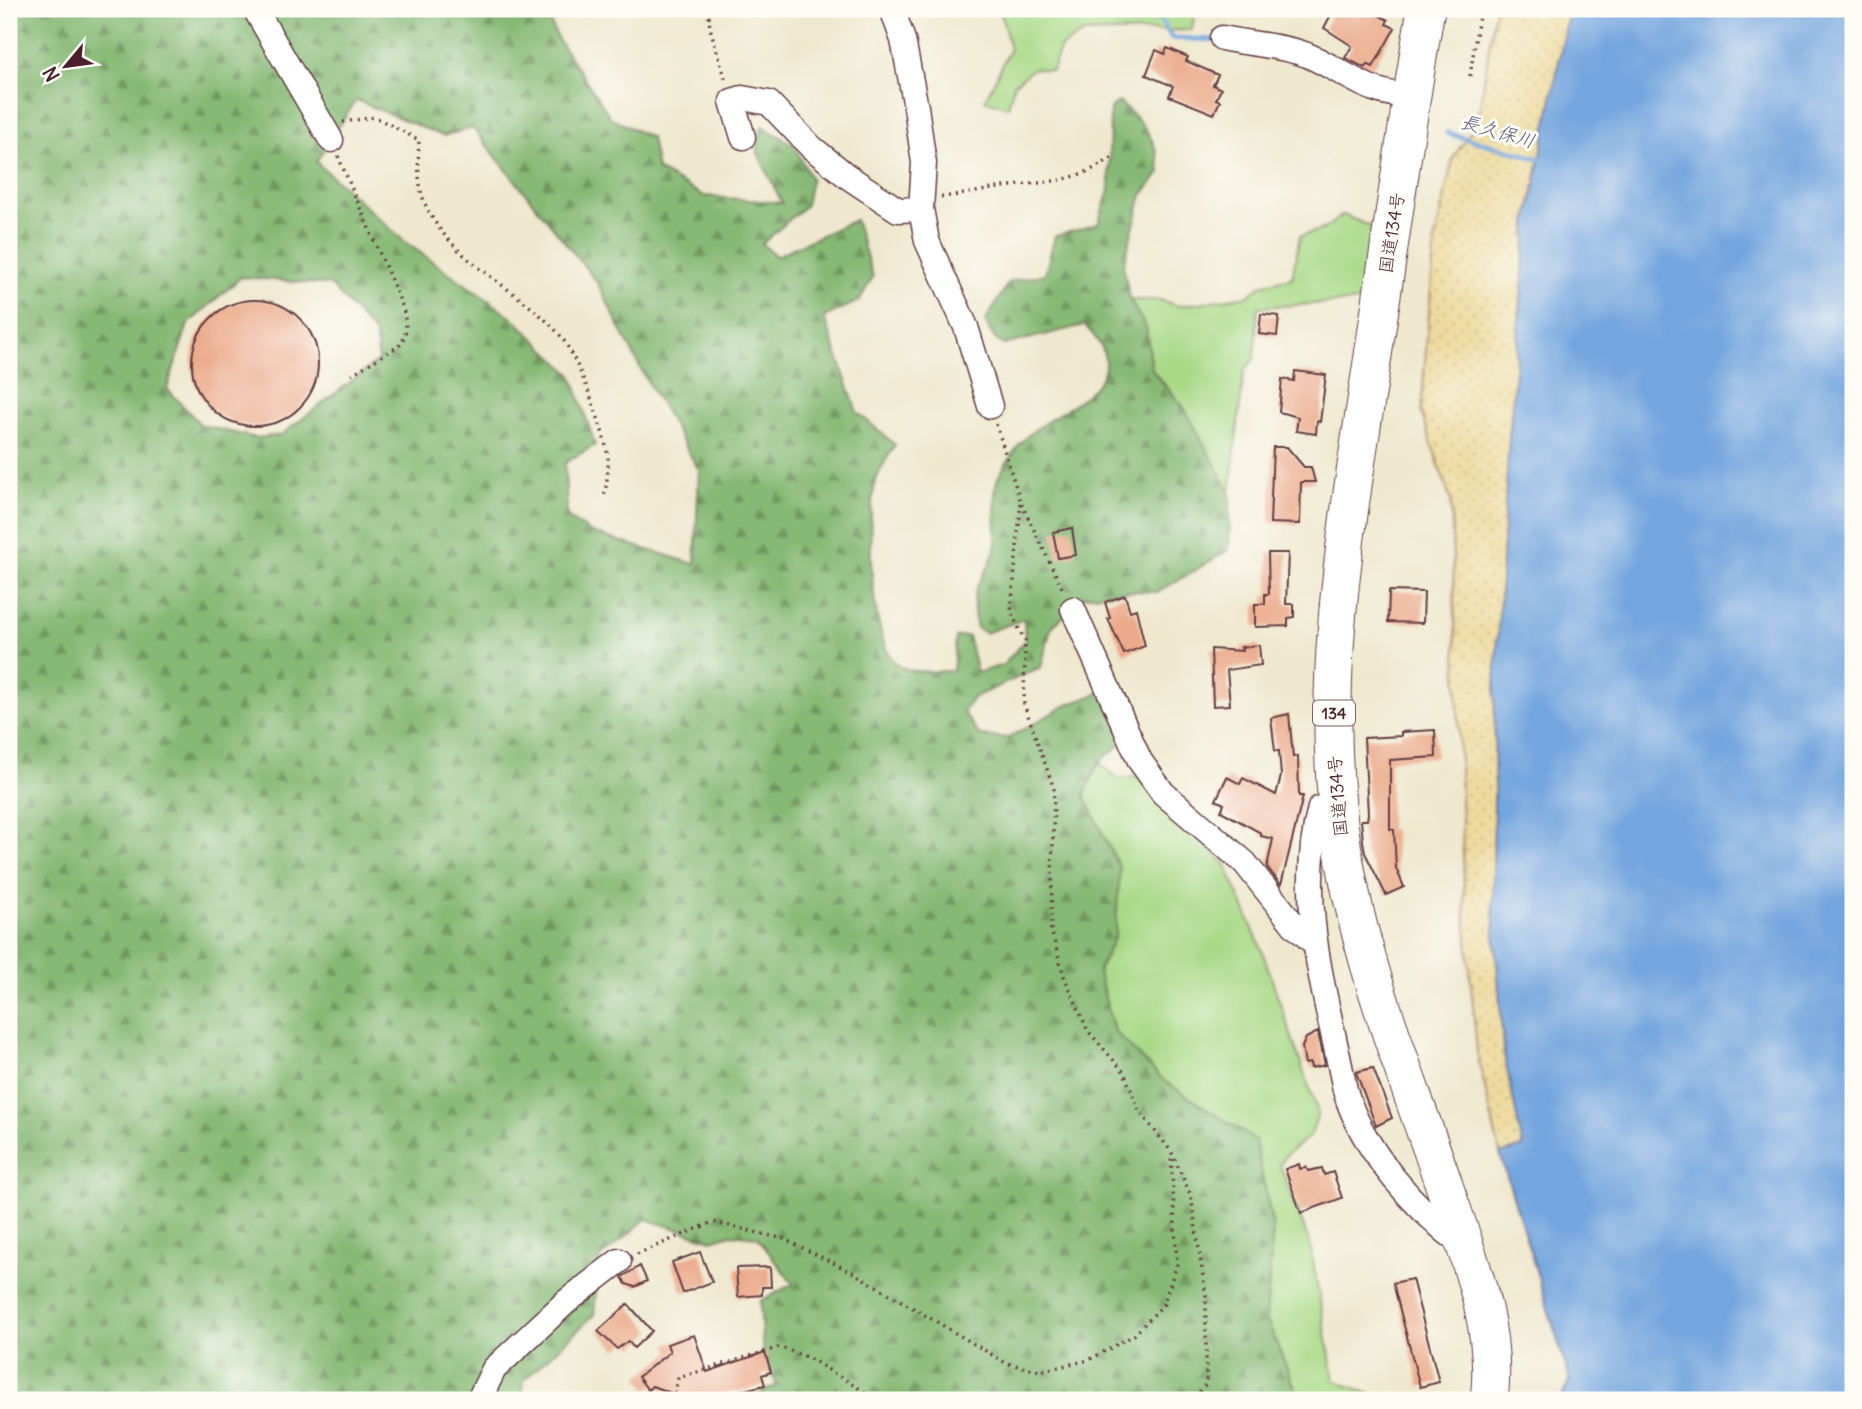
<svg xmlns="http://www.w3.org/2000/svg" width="1862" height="1409" font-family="Delius,'Klee One',sans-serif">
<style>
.grass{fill:#a9d987;stroke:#7a7c59;stroke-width:2}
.forest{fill:url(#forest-firs);stroke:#686c50;stroke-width:2;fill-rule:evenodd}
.sand{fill:url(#sand-dots);stroke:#9c7c64;stroke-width:2}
.water{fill:#73a5de;stroke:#5e6284;stroke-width:2}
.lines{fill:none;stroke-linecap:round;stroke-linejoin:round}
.stream{stroke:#73a5de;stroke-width:5}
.building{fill:#ebaa8b}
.minor-casing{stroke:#633d43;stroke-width:27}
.highway-casing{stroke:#633d43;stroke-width:39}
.path{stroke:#633d43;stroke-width:3.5;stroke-dasharray:2 5;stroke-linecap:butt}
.minor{stroke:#fff;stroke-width:24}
.highway{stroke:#fff;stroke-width:37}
.labels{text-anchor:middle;stroke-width:6;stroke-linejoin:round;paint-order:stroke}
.shield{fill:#fdfcf7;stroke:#806168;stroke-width:2}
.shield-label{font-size:16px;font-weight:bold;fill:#4a1f2b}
.street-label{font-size:18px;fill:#4a1f2b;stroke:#fdfcf7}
.water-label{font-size:19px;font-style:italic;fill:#5a5573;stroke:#fdfcf7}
</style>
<defs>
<pattern id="forest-firs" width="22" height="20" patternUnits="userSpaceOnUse" patternTransform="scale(1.75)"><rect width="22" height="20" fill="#86b974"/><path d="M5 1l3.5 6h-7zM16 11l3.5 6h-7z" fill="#70965f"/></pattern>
<pattern id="sand-dots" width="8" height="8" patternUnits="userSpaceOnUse" patternTransform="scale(1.75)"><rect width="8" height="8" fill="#eeda9e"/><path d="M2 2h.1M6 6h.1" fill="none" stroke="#cebb88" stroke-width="1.8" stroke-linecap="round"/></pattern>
</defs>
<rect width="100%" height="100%" fill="#fdfcf7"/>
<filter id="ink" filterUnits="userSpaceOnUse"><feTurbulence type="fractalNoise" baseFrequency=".0143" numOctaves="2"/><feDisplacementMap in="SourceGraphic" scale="14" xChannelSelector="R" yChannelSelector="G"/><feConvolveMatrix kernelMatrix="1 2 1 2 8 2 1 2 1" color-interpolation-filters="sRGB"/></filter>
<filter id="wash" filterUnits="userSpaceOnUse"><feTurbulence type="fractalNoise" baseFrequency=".00686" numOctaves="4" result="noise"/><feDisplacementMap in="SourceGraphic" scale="28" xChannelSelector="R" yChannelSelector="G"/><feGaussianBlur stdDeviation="1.57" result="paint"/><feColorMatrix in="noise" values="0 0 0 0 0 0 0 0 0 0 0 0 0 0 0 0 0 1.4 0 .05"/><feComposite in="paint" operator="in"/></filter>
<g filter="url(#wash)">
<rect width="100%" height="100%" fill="#efe8ce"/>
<path class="grass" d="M 1000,9 L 1195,9 L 1192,30 L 1084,33 L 1061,47 L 1052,71 L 1034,68 L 1014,84 L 1008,107 L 985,100 L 1010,49 Z
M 1343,215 L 1372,227 L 1366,301 L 1258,307 L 1254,359 L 1244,371 L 1230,492 L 1183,406 L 1152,370 L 1146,328 L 1130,300 L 1160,300 L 1178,306 L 1248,296 L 1261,285 L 1292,278 L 1300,236 L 1324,229 Z
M 1099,762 L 1118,779 L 1141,776 L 1177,819 L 1225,863 L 1261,948 L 1318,1113 L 1311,1135 L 1285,1156 L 1280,1165 L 1310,1244 L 1334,1380 L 1385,1400 L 1300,1400 L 1266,1318 L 1273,1228 L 1255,1140 L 1164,1081 L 1114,1031 L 1098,972 L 1115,936 L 1084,795 Z"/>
<path class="forest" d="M 9,9 L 546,9 L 557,38 L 611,118 L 651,138 L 657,170 L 704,196 L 782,203 L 757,151 L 762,126 L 794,145 L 811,179 L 806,205 L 762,244 L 776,256 L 855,220 L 873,277 L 859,301 L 824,317 L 857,412 L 895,445 C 888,457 878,471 875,484 C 866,517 869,647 899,666 C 911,674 938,671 953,671 L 956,637 L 968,636 L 977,673 L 1003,665 L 1025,641 L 1024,619 L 985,633 L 977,628 C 964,578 992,579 996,542 C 997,526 991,486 1000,474 C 1008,460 1020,442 1032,432 C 1070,403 1141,379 1084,325 L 1004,345 L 995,339 L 985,322 L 1009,282 L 1045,274 L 1055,236 L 1098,224 L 1109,190 L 1110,108 L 1119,102 C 1144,123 1158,140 1160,173 L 1142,195 L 1123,266 L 1130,300 L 1146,328 L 1152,370 L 1186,411 L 1230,492 L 1229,550 L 1158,592 L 1127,591 L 1084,596 L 1051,628 L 1041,667 L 974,697 L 963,712 L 980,736 L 1008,738 L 1065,706 L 1102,692 L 1124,742 L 1099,762 L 1084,795 L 1120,869 L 1115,936 L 1098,972 L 1114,1031 L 1164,1081 L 1255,1140 L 1273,1228 L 1266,1318 L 1300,1400 L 748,1400 L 777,1385 L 763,1356 L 760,1301 L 793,1284 L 757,1237 L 731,1234 L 712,1240 L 646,1219 L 599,1259 L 594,1315 L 524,1380 L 522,1400 L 9,1400 ZM 356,100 L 443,136 L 473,128 L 597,282 L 645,377 L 699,470 L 695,564 L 592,533 L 567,517 L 565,463 L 595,445 L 572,375 L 512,317 L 405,242 L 316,162 ZM 241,277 L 331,285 L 375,334 L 379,360 L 281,435 L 256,438 L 201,425 L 167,389 L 188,324 Z"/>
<path class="sand" d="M 1495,9 L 1571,9 L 1527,221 L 1508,453 L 1495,687 L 1493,909 L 1503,1048 L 1524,1147 L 1500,1154 L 1477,1052 L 1465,916 L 1451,501 L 1421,412 L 1435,239 L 1453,158 L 1478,121 Z"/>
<path class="water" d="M 1569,9 L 1853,9 L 1853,1400 L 1560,1400 L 1570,1380 L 1500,1154 L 1523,1147 L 1504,1055 L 1493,909 L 1495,687 L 1508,453 L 1528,221 Z"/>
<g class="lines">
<path class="stream" d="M 1153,9 L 1172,38 L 1214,40
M 1447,133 L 1540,159"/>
</g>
<g id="blocks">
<path class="building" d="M 1334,9 L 1367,9 L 1388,20 L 1386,24 L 1395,28 L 1373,67 L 1367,64 L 1365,68 L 1345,58 L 1352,46 L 1324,28 Z
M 1167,48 L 1188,57 L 1186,61 L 1218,75 L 1213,85 L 1221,89 L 1216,99 L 1220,101 L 1214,114 L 1169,96 L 1173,86 L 1146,75 L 1156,50 L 1165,54 Z
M192 363a63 63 0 1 1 126 0a63 63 0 1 1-126 0Z
M 1261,314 L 1279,316 L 1277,336 L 1259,334 Z
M 1295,371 L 1326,375 L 1320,422 L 1317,421 L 1316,434 L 1296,431 L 1298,417 L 1279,412 L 1282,379 L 1294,381 Z
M 1273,447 L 1287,447 L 1304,467 L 1311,467 L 1315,482 L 1301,482 L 1300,524 L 1270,523 Z
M 1072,528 L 1076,555 L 1058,558 L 1053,532 Z
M 1268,553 L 1288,553 L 1286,604 L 1294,604 L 1294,617 L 1288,618 L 1288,626 L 1255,627 L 1255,604 L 1265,604 L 1265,594 L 1269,594 Z
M 1389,591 L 1424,592 L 1423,623 L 1388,622 Z
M 1125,595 L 1130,611 L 1136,609 L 1145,646 L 1124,654 L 1108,619 L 1110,618 L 1105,602 Z
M 1259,645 L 1261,665 L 1227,670 L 1230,705 L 1213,706 L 1211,649 L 1242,651 L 1241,647 Z
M 1289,714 L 1293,757 L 1298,756 L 1299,796 L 1303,796 L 1281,885 L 1267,867 L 1273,839 L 1261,836 L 1261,833 L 1221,811 L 1224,804 L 1216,800 L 1227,777 L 1240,784 L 1243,778 L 1276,795 L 1281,776 L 1279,751 L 1275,751 L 1271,718 Z
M 1435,730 L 1436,757 L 1390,760 L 1390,829 L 1394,830 L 1396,868 L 1404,887 L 1386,895 L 1365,853 L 1363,841 L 1361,820 L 1367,820 L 1368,814 L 1364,738 L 1401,736 L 1401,732 Z
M 1318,1032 L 1325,1065 L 1311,1068 L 1310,1063 L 1305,1064 L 1302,1047 L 1306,1038 Z
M 1373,1068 L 1392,1118 L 1376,1126 L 1356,1072 Z
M 1299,1164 L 1300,1169 L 1306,1167 L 1308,1171 L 1322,1168 L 1324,1175 L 1333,1172 L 1342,1198 L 1301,1213 L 1285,1169 Z
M 700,1252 L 712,1282 L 683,1293 L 672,1262 Z
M 640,1266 L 647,1281 L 635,1287 L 626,1284 L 622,1277 Z
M 770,1267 L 771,1287 L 762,1287 L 762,1295 L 738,1297 L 736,1268 Z
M 1412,1279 L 1439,1382 L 1420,1387 L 1393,1283 Z
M 628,1304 L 652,1331 L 634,1348 L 628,1341 L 617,1349 L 598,1331 Z
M 694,1335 L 707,1372 L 765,1352 L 771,1372 L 762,1375 L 765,1385 L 703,1400 L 683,1400 L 682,1397 L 652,1386 L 648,1390 L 638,1377 L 670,1352 L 667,1344 Z"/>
</g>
</g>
<g filter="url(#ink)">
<use href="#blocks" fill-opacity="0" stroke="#633d43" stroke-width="2"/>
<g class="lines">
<g class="minor-casing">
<path id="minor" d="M 255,9 L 331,140
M 892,9 L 903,40 L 916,107 L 924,163 L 921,209 L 927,241 L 966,327 L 990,406
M 1222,38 C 1249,44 1281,45 1307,55 C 1343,70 1370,97 1411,95
M 743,137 L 732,101 L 742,98 L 769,103 L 811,147 L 847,176 L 898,210 L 921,209
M 1073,609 L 1140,761 L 1163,793 L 1245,863 L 1294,925 L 1313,942
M 1337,805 L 1320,808 C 1295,903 1327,997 1345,1090 C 1362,1150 1415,1209 1464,1246
M 479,1400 L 494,1369 L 566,1302 L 619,1261"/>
</g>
<g class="highway-casing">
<path id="highway" d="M 1426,9 C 1406,126 1390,244 1372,362 C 1348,519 1317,685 1342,844 C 1359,959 1404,1069 1442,1179 C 1465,1249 1499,1324 1489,1400"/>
</g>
<path class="path" d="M 708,9 L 710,28 L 726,81
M 1386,9 L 1399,13
M 1470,76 L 1480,9
M 343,122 L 375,117 L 419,140 C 418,162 417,188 427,208 C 454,264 519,288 558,333 C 577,354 604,428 608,457 C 609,470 606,486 604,499
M 338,156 L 403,308 C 406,323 409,333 399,346 L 352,374
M 941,197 C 965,195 988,189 1011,186 C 1052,181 1078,182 1114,156
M 996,424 L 1021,503 L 1064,592
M 1021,503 L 1011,612 L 1025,641 L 1024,704 L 1054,789 L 1051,930 L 1064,976 L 1088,1031 L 1124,1072 L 1139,1111 L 1171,1151 L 1191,1196 L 1206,1296 L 1206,1384 L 1192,1400
M 637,1254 L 713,1222 L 784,1239 L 854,1273 L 1006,1363 L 1040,1371 L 1089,1360 L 1134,1335 L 1163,1305 L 1177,1264 L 1171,1154
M 673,1400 L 678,1378 L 780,1347 L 809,1358 L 878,1400"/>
<use href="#minor" class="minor"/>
<use href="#highway" class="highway"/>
</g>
</g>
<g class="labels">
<rect class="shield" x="1313" y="700.5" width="42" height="25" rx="5"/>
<g class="shield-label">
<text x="1334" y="719">134</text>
</g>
<g class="street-label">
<text transform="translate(1392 233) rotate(-81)" y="6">国道134号</text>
<text transform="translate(1338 796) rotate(-95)" y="6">国道134号</text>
</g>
<g class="water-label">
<text transform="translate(1498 131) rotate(16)" y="7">長久保川</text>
</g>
</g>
<rect width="1862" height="1409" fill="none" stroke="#fdfcf7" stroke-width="35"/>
<g transform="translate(66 66) rotate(241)" stroke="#fdfcf7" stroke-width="5" paint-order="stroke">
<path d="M0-5L12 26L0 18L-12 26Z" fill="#4a1f2b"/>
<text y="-10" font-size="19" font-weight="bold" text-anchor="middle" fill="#4a1f2b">N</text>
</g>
</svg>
